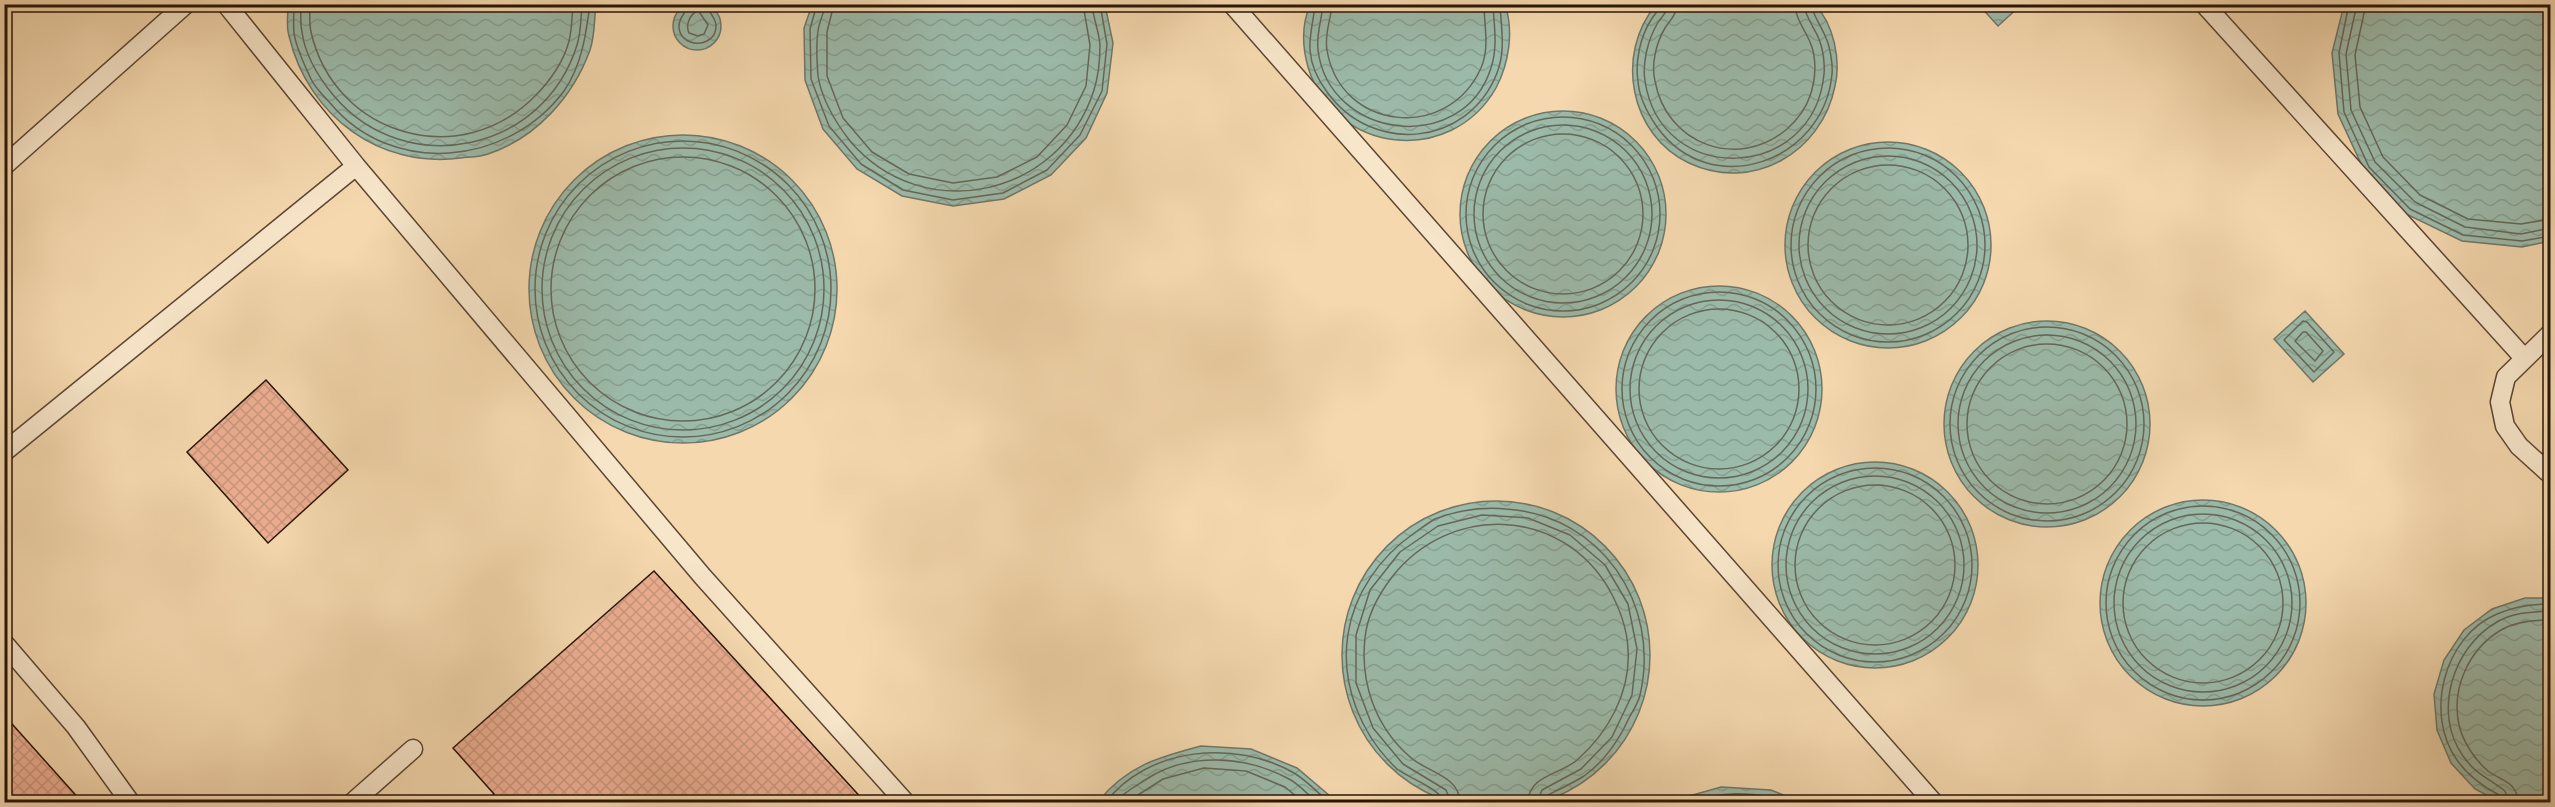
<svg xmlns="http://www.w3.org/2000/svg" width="2555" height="807" font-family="Cardo,serif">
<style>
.water{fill:url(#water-waves);stroke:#6e7869;stroke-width:1.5}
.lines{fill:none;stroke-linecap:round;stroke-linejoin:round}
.shore{stroke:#626858;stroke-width:1.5}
.building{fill:url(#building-cross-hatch);stroke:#281507;stroke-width:1.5}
.service-casing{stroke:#5b4631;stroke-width:21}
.service{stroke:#f8e6ca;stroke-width:18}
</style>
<defs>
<pattern id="water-waves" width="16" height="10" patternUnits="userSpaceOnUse" patternTransform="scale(1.5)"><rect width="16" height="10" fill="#9cbaaa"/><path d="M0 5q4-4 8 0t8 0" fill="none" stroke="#869f91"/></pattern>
<pattern id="building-cross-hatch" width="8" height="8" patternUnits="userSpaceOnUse" patternTransform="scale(1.5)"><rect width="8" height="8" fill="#ecae91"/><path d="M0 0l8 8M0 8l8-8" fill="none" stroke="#ca957c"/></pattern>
</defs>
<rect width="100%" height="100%" fill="#f5d8ae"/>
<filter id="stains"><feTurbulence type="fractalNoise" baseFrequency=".00333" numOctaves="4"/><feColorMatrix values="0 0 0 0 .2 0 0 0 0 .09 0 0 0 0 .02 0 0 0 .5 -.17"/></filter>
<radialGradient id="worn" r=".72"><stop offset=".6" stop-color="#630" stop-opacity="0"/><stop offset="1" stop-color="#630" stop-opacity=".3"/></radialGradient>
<path class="water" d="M673 26a24 24 0 1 1 48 0a24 24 0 1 1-48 0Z
M 1505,4 C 1514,32 1509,63 1496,88 C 1451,167 1334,154 1308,67 C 1302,46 1302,24 1310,5 Z
M 288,5 L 288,4 L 596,5 C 594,19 595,36 590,50 C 573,97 536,138 488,154 C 480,157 470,157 461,158 C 380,169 308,116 289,36 C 286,27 288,15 288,5 Z
M 812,5 L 1105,5 L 1113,43 L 1107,93 L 1086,138 L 1051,175 L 1004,199 L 953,206 L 902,196 L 857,169 L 823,129 L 805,80 L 804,28 Z
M 1656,5 L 1815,5 C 1834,24 1841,61 1835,86 C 1822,152 1753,193 1689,163 C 1629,135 1615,53 1656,5 Z
M 1979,5 L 2021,5 L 1998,26 Z
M 2344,5 L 2550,5 L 2550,241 L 2522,247 L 2462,241 L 2406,214 L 2364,170 L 2338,114 L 2332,53 Z
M1460 214a103 103 0 1 1 206 0a103 103 0 1 1-206 0Z
M529 289a154 154 0 1 1 308 0a154 154 0 1 1-308 0Z
M1785 245a103 103 0 1 1 206 0a103 103 0 1 1-206 0Z
M1616 389a103 103 0 1 1 206 0a103 103 0 1 1-206 0Z
M 2305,311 L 2344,354 L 2313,382 L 2274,339 Z
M1944 424a103 103 0 1 1 206 0a103 103 0 1 1-206 0Z
M1772 565a103 103 0 1 1 206 0a103 103 0 1 1-206 0Z
M2100 603a103 103 0 1 1 206 0a103 103 0 1 1-206 0Z
M1342 655a154 154 0 1 1 308 0a154 154 0 1 1-308 0Z
M 2525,598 L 2550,598 L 2550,802 L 2500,802 L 2475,789 L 2451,763 L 2437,730 L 2434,694 L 2444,660 L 2464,630 L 2492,609 Z
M 1201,746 L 1251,749 L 1297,768 L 1337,802 L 1098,802 C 1126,766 1159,757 1201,746 Z
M 1721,787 L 1771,790 L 1801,802 L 1668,802 Z"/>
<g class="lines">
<path class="shore" d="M 294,4 C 294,14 293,23 294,32 C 295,46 305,66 311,79 C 315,88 324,96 331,104 C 392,177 508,166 564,91 C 582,65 586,34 590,4
M 301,4 C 301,13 300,23 302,32 C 305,55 319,78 334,96 C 406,181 544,152 577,45 C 581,33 581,17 582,4
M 310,4 C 310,13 309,23 311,32 C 335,137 462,172 536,95 C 550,81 564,61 569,41 C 572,29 572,16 573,4
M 688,4 C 687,13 679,16 679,26 C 679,49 716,49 716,26 C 716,17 708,13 707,4
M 817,4 L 810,29 L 811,79 L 829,126 L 861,164 L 903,190 L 953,200 L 1003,193 L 1047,170 L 1080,135 L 1102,91 L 1107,44 L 1100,4
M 825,4 C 824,14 819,22 818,31 C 816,44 817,63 818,76 C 822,100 836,123 850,141 C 923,227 1060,197 1094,90 C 1098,77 1100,58 1100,45 C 1099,31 1093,18 1092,4
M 834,4 L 827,32 L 827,76 L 843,118 L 872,152 L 909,174 L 953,183 L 997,177 L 1037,157 L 1067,125 L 1086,86 L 1090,45 L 1083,4
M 1315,4 C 1314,19 1309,34 1310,50 C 1311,64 1318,80 1327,92 C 1372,155 1468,147 1497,73 C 1506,50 1501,28 1500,4
M 1323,4 C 1322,19 1316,34 1318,50 C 1329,140 1463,156 1491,68 C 1498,46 1494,27 1493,4
M 1332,4 C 1331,20 1324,34 1327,50 C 1340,131 1448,142 1481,68 C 1490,47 1484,26 1484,4
M 1660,4 C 1659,12 1654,14 1651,20 C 1640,37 1635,62 1638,81 C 1639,98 1648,114 1657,127 C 1711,202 1824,162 1832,74 C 1833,64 1830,47 1826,38 C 1822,27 1813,16 1811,4
M 1667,4 C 1667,14 1661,17 1657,24 C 1648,40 1642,63 1645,81 C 1661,188 1814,182 1824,74 C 1825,65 1823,50 1820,42 C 1816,29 1805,18 1804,4
M 1677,4 C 1676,16 1670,20 1665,28 C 1656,43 1651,65 1655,81 C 1666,144 1738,171 1787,129 C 1797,120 1806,108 1810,96 C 1816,79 1817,58 1810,42 C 1805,30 1795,18 1795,4
M 2349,4 L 2339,53 L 2344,112 L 2369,167 L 2410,209 L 2463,235 L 2522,241 L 2550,236
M 2357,4 L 2346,54 L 2351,110 L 2375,162 L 2415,202 L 2465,227 L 2521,234 L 2550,228
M 2366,4 L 2355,55 L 2360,107 L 2383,157 L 2420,195 L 2468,219 L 2521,224 L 2550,219
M 698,10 L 708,25 L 704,34 L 698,36 L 689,33 C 685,24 690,15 698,10 Z
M1466 214a97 97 0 1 1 194 0a97 97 0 1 1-194 0Z
M1474 214a89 89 0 1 1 178 0a89 89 0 1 1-178 0Z
M1483 214a80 80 0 1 1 160 0a80 80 0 1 1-160 0Z
M535 289a148 148 0 1 1 296 0a148 148 0 1 1-296 0Z
M1791 245a97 97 0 1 1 194 0a97 97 0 1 1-194 0Z
M542 289a141 141 0 1 1 282 0a141 141 0 1 1-282 0Z
M1799 245a89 89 0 1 1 178 0a89 89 0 1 1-178 0Z
M551 289a132 132 0 1 1 264 0a132 132 0 1 1-264 0Z
M1808 245a80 80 0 1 1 160 0a80 80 0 1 1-160 0Z
M1622 389a97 97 0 1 1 194 0a97 97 0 1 1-194 0Z
M1630 389a89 89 0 1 1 178 0a89 89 0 1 1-178 0Z
M1639 389a80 80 0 1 1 160 0a80 80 0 1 1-160 0Z
M 2303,321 L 2307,322 L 2334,352 L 2314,372 L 2284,340 Z
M1950 424a97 97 0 1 1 194 0a97 97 0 1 1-194 0Z
M 2303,332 L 2306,332 L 2323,351 L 2315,361 L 2295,341 Z
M1958 424a89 89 0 1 1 178 0a89 89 0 1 1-178 0Z
M1967 424a80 80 0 1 1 160 0a80 80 0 1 1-160 0Z
M1778 565a97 97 0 1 1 194 0a97 97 0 1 1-194 0Z
M1786 565a89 89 0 1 1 178 0a89 89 0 1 1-178 0Z
M1795 565a80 80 0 1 1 160 0a80 80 0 1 1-160 0Z
M2106 603a97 97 0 1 1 194 0a97 97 0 1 1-194 0Z
M2114 603a89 89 0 1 1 178 0a89 89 0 1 1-178 0Z
M2123 603a80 80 0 1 1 160 0a80 80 0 1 1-160 0Z
M 1106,802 C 1148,747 1236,739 1294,773 C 1306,780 1318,793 1329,802
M 1115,802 C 1123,793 1134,787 1145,780 C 1187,752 1245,755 1289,779 C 1299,784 1308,795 1317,802
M 1127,802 L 1163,779 L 1204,768 L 1246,771 L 1285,787 L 1303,802
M 1443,802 C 1442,789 1408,778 1397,769 C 1361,735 1340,684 1348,634 C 1354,594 1380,557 1413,534 C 1420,529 1428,523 1435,519 C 1458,510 1483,507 1506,509 C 1601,515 1661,604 1640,695 C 1638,704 1632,712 1628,720 C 1619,740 1603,763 1584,776 C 1573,783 1560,789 1548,795 L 1545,802
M 1451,802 L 1446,790 L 1403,764 L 1373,728 L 1356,683 L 1356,635 L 1370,590 L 1400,552 L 1438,526 L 1482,515 L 1528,518 L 1570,535 L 1605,565 L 1628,604 L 1637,649 L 1632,695 L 1612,737 L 1581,769 L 1542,790 L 1537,802
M 1460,802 C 1459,775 1425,772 1409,756 C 1375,726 1360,682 1365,638 C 1367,616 1379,594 1392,577 C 1450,503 1561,507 1609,589 C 1619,607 1627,628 1628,649 C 1631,692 1608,733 1577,760 C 1560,775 1529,775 1528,802
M 1686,802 C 1720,793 1751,789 1785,802
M 2501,802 L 2499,795 C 2482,786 2468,776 2457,760 C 2424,714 2444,636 2497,614 C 2515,606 2531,604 2550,604
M 2509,802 L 2505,791 C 2489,778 2476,775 2463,756 C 2432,712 2453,647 2497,622 C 2514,612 2532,612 2550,611
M 2518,802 C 2517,782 2502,781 2488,771 C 2475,760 2463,742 2459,725 C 2451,688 2469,649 2501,630 C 2516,621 2534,620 2550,620"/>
</g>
<path class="building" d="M 266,380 L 348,470 L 268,543 L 187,452 Z
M 654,571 L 865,802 L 485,802 L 494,794 L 453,748 Z
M 4,715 L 81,801 L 80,802 L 4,802 Z"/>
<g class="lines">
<g class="service-casing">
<path id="service" d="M 226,4 L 356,166 L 703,577 L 905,802
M 1232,4 L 1933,802
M 2204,4 L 2524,358
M 4,166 L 186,4
M 2550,334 L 2506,377 L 2500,402 L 2505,426 L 2519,446 L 2550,474
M 4,452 L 356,166
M 4,643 L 76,727 L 130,802
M 353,802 L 413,749"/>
</g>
<use href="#service" class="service"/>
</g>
<rect width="2555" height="807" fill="none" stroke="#f5d8ae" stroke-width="24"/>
<rect x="6" y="6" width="2543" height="795" fill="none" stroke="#281507" stroke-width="3"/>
<rect x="12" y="12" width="2531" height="783" fill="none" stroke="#281507" stroke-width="1.5"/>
<rect width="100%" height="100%" filter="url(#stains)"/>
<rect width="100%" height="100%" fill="url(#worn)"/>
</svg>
